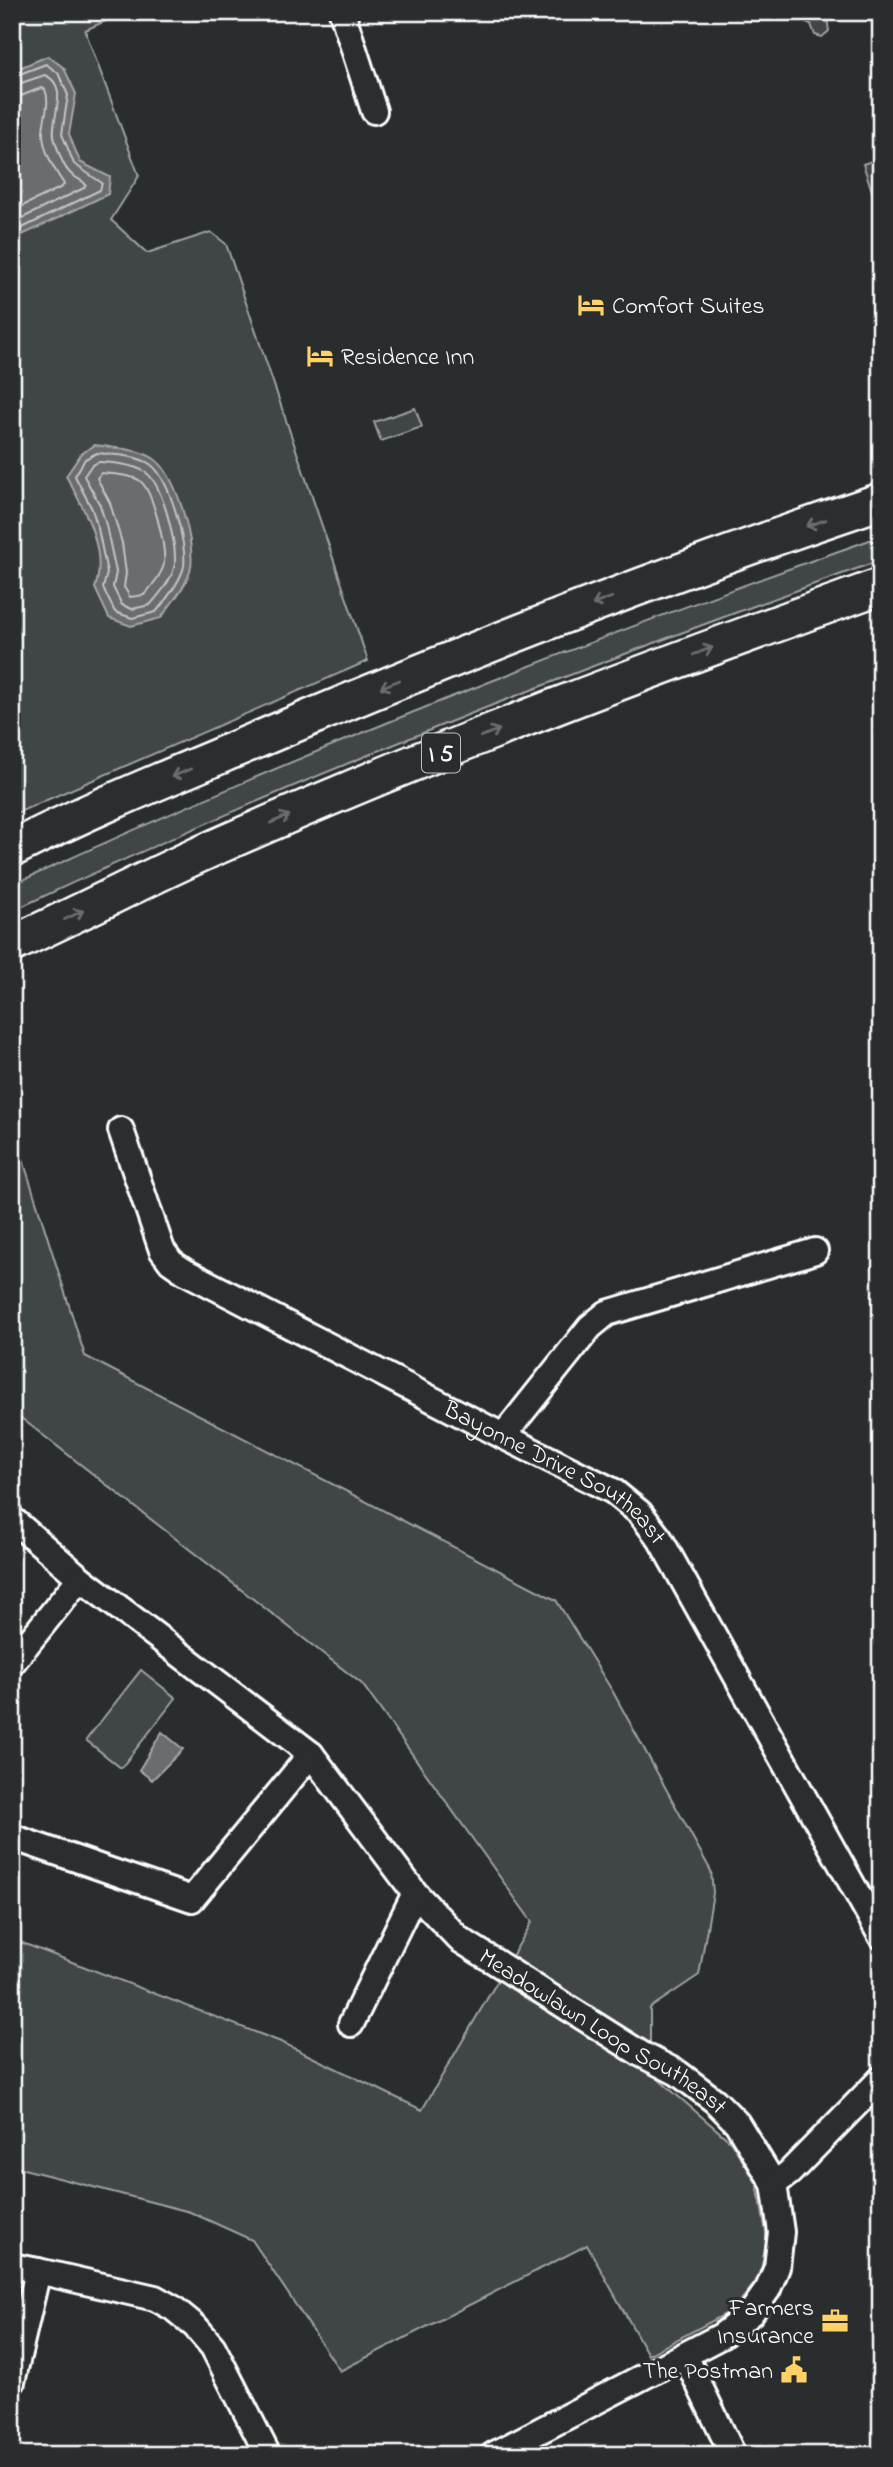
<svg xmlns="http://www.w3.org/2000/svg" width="893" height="2467" font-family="'Indie Flower',sans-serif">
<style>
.green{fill:#414445;stroke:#a0a2a2;stroke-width:2}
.water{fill:#6a6c6d;stroke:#a6a7a7;stroke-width:2}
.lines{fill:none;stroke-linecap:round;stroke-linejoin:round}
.shore{stroke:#c3c4c5;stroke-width:2}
.minor-casing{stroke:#fff;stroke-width:30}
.highway-casing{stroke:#fff;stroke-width:40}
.minor{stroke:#2a2d2e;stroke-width:24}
.highway{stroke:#2a2d2e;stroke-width:35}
.oneway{stroke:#6a6c6d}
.labels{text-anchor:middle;stroke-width:6;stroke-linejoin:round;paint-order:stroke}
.shield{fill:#2a2d2e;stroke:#bfc0c0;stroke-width:2}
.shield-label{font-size:23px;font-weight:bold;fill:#fff}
.poi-label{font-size:24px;fill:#fff;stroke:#2a2d2e;text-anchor:start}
.street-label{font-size:24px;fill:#fff;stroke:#2a2d2e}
</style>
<rect width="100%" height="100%" fill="#2a2d2e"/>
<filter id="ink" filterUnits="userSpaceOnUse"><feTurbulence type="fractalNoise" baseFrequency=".0143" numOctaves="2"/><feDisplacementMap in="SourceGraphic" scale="14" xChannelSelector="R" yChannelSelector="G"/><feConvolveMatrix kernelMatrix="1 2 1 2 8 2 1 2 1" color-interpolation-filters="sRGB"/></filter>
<g filter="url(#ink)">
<path class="green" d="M 12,12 L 126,12 L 85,30 L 139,176 L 111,220 L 147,253 L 211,232 L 226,244 L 368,661 L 12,815 Z
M 802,12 L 843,12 L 827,18 L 829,31 L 822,37 L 815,35 L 811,24 L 805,22 Z
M 872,161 L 878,175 L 881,174 L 881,201 L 873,194 L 863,164 Z
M 415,408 L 422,427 L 381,441 L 374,422 Z
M 881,536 L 881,560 C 587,665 295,778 12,911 L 12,885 C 296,754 586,640 881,536 Z
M 12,1125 L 85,1356 L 556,1600 L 613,1692 L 711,1871 L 713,1893 L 699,1975 L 650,2008 L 650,2072 L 731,2142 L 757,2184 L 767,2237 L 760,2277 L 733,2310 L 648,2355 L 587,2245 L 340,2371 L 252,2240 L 190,2212 L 12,2166 L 12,1939 L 281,2042 L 422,2110 L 532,1922 L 362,1684 L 21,1418 L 12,1424 Z
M 141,1670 L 176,1698 L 121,1768 L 86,1740 Z"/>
<path class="water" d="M 48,56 L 64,68 L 76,94 L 69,134 L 80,162 L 110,177 L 108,194 L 12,240 L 12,71 Z
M 95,445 C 113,448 136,448 153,458 C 176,472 195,541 191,567 C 188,585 171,603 161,618 L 131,626 L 109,618 L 95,588 C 108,551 84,508 66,476 L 81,454 Z
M 162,1732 L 183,1749 L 152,1780 L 139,1770 Z"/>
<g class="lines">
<path class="shore" d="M 12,77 L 46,64 L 58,73 L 68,95 L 62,134 L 74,164 L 102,183 L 100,190 L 12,233
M 12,86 L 45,75 C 72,87 48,121 55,141 C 58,150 62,165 69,172 C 74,178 82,179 86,185 L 84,188 L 12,223
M 12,97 L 21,96 L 41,88 L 45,89 C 51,104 43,118 43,133 C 43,150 55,171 64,184 L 62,187 L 12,211
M 97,453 C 114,455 135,455 150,464 C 170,478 187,543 184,566 C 181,581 165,601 156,612 L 132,618 L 115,612 L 103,588 L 107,573 L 98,528 L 92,509 L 75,476 L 85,459 Z
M 98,462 C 113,463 132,464 145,472 C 163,483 176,543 175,563 C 174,577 159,595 150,605 L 132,609 L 122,605 L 113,587 L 116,572 L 106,525 L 100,505 L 84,476 L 91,466 Z
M 101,473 C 112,474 128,474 139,480 C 153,489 166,547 164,563 C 163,574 150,588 144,595 L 130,597 L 124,587 L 126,573 L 122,543 L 110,503 L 97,478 Z"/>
<g class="minor-casing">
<g id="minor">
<path d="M 342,12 L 374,111"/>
<path id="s1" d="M 121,1130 L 162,1250 L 171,1262 L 184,1271 L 503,1436 L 613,1491 L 640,1513 L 660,1539 L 881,1936"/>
<path d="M 503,1436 L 590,1327 L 607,1313 L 815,1251"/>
<path id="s2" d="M 12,1519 L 80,1578 L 311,1754 L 415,1893 L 459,1939 L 641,2054 L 678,2073 L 715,2101 L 737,2123 L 774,2184 L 781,2232 L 777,2267 L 768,2289 L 751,2313 L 721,2336 L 493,2455"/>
<path d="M 12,1663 L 80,1578"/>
<path d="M 12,1837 L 192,1899 L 311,1754"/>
<path d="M 351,2024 L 415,1893"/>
<path d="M 774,2184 L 789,2173 L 881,2079"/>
<path d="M 12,2266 L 38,2271 L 12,2382"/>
<path d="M 38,2271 L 155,2298 L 173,2308 L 195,2326 L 213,2347 L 268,2455"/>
<path d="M 685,2356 L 733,2455"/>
</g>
</g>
<g class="highway-casing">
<path id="highway" d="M 12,849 C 100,804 192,768 283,729 C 479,646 678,569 881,501
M 12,944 C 84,911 154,874 227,842 C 441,747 661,665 881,586"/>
</g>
<use href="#minor" class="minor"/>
<use href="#highway" class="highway"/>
</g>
<defs><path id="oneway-shaft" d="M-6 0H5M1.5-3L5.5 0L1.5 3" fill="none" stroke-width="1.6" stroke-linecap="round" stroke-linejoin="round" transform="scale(1.75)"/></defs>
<g class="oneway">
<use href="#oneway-shaft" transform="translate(816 523) rotate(161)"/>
<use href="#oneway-shaft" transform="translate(602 601) rotate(159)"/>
<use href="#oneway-shaft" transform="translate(703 651) rotate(-21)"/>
<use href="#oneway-shaft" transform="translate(390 684) rotate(158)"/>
<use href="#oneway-shaft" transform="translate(490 733) rotate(-21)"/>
<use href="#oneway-shaft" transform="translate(181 773) rotate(157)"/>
<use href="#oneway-shaft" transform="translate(280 819) rotate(-23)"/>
<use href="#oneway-shaft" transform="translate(74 915) rotate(-26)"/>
</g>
</g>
<defs>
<g id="hotel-bare" transform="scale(2.1)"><path d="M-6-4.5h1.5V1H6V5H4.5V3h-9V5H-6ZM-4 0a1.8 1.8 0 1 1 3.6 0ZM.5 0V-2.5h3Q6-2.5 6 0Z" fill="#ffd166" stroke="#2a2d2e" stroke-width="2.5" paint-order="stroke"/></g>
<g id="office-bare" transform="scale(2.1)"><path d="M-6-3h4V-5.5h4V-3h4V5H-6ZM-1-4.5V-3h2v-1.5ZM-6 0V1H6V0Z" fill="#ffd166" stroke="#2a2d2e" stroke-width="2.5" paint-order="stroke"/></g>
<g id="civic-bare" transform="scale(2.1)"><path d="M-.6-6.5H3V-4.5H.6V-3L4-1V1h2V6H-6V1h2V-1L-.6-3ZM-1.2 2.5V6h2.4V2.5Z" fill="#ffd166" stroke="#2a2d2e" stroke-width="2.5" paint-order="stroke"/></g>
</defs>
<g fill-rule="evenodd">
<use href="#hotel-bare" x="591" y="305"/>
<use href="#hotel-bare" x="320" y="356"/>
<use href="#office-bare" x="835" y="2321"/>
<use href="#civic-bare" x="794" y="2370"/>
</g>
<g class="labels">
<rect class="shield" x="422" y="733.5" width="38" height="39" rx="5"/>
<g class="shield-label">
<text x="441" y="761">I 5</text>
</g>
<g class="poi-label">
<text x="612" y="313">Comfort Suites</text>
<text x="341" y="364">Residence Inn</text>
<text x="814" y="2315" text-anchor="end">Farmers<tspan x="814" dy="28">Insurance</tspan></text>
<text x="773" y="2378" text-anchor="end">The Postman</text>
</g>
<g class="street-label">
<text dy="8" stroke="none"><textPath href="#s1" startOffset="581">Bayonne Drive Southeast</textPath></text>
<text dy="8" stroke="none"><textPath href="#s2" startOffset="789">Meadowlawn Loop Southeast</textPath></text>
</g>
</g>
<rect width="893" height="2467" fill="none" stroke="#2a2d2e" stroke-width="42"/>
<rect x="21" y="21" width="851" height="2425" fill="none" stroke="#fff" stroke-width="2.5" filter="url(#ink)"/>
</svg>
